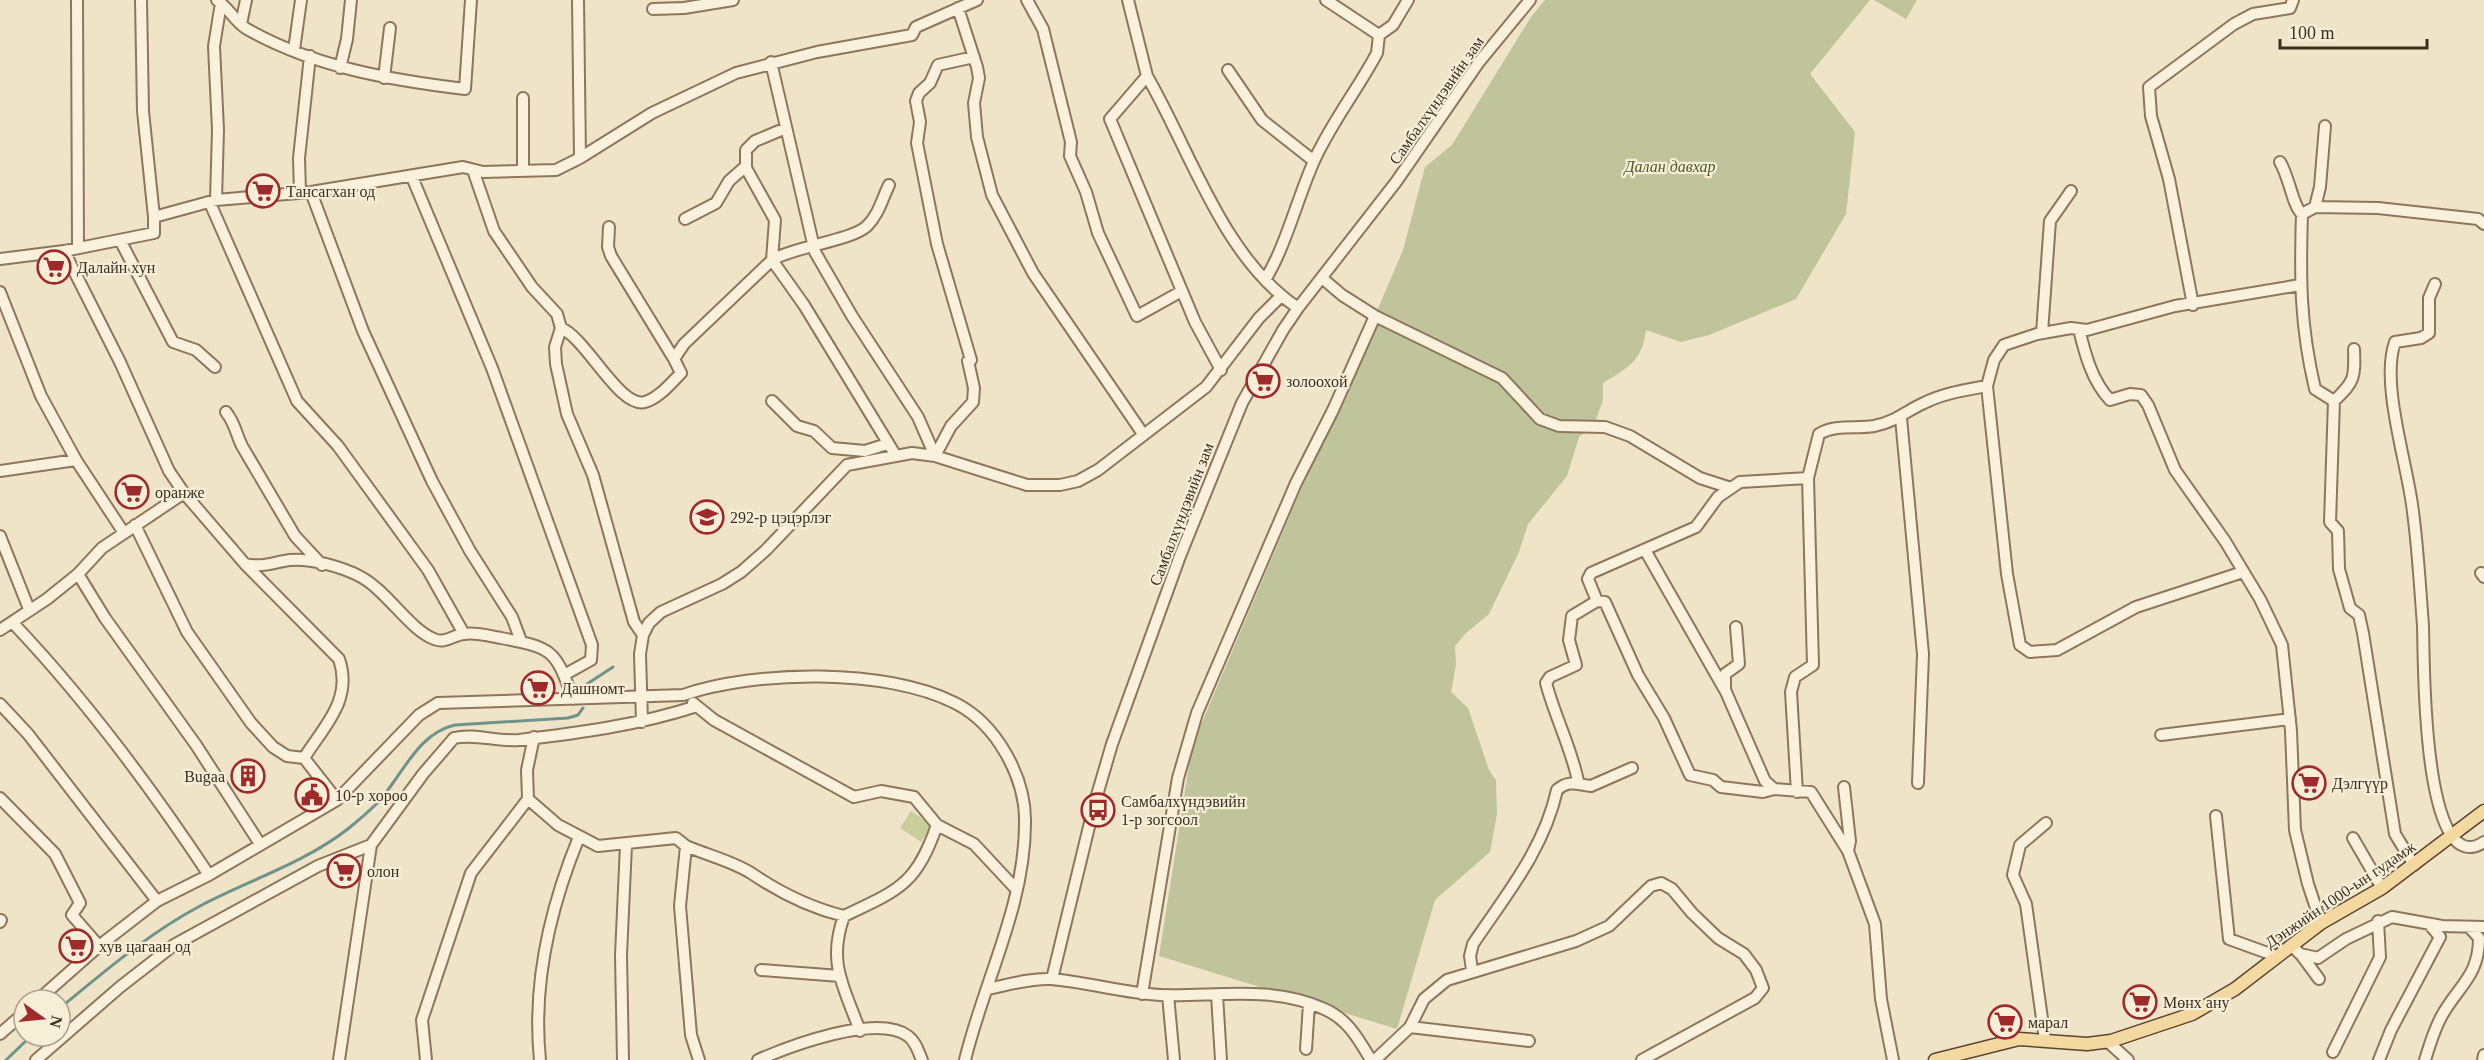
<svg xmlns="http://www.w3.org/2000/svg" width="2484" height="1060" font-family="'Times New Roman',serif">
<style>
.green{fill:#c9cf9b}
.cemetery{fill:#bfc49a}
.lines{fill:none;stroke-linecap:round;stroke-linejoin:round}
.stream{stroke:#6f938a;stroke-width:3}
.minor-casing{stroke:#8d765c;stroke-width:14}
.major-casing{stroke:#5b4430;stroke-width:15}
.minor{stroke:#faf1dc;stroke-width:10}
.major{stroke:#f3d9a0;stroke-width:12}
.labels{text-anchor:middle;stroke-width:4.5;stroke-linejoin:round;paint-order:stroke}
.street-label{font-size:16px;fill:#3d2e20;stroke:#f7eed8}
.park-label{font-size:16px;font-style:italic;fill:#4d5a26;stroke:#f7eed8}
.poi-label{font-size:16px;fill:#3d2e20;stroke:#f7eed8;text-anchor:start}
</style>
<rect width="100%" height="100%" fill="#f0e4c8"/>
<path class="green" d="M 911,811 L 932,825 L 921,842 L 900,828 Z"/>
<path class="cemetery" d="M 1545,0 L 1870,0 L 1810,74 L 1855,132 L 1846,214 L 1796,299 L 1709,335 L 1681,342 L 1646,330 C 1642,362 1628,367 1603,383 L 1603,400 L 1594,425 L 1579,437 L 1567,476 L 1528,524 L 1519,552 L 1489,614 L 1466,633 L 1455,646 L 1456,665 L 1451,692 L 1468,708 L 1489,770 L 1496,780 L 1497,814 L 1490,852 L 1435,900 L 1397,1029 L 1159,956 L 1190,759 L 1197,734 L 1403,250 L 1425,167 L 1452,145 L 1531,17 Z
M 1874,0 L 1917,0 L 1906,19 Z"/>
<g class="lines">
<path class="stream" d="M 587,684 L 613,667
M 60,1008 C 104,972 149,933 200,906 C 249,880 305,863 349,828 C 360,819 371,810 380,800 C 403,774 418,733 455,725 L 568,718 L 578,715 L 583,708
M 6,1060 L 31,1036"/>
<g class="minor-casing">
<path id="minor" d="M 77,0 L 78,248
M 141,0 L 143,111 L 154,217
M 217,0 C 229,8 235,22 247,29 C 314,67 390,80 465,89 L 471,0
M 578,0 L 580,158
M 1027,0 L 1043,29 L 1071,142 L 1070,156 L 1086,192 L 1098,233 L 1137,316 L 1182,291
M 1128,0 L 1147,76 L 1110,119 L 1195,322 L 1221,370
M 1326,0 L 1379,35
M 958,8 L 977,67 L 979,78 L 974,103 L 977,137 L 992,195 L 1033,273 L 1143,434
M 653,9 L 684,8 L 733,0
M 241,24 L 246,0
M 294,50 L 301,0
M 771,62 L 815,252 L 852,316 L 918,417 L 935,456
M 340,68 L 347,39 L 351,0
M 1228,70 L 1262,120 L 1314,161
M 1147,76 C 1191,152 1223,258 1298,308
M 384,78 L 390,28
M 523,98 L 523,171
M 2325,126 L 2320,187 L 2315,207 L 2302,214 C 2300,279 2300,325 2315,389 L 2334,401 L 2330,522 L 2338,531 L 2339,569 L 2350,608 L 2359,615 L 2363,633 L 2395,834 L 2414,865
M 2280,162 C 2289,176 2293,207 2302,214
M 473,170 L 494,231 L 532,287 L 557,314 L 561,328 L 555,347 L 556,364 L 567,414 L 593,475 L 634,622 L 643,635
M 412,177 L 492,368 L 592,645 L 591,660 L 564,675
M 311,192 L 363,331 L 432,481 L 470,551 L 512,617 L 521,641
M 300,193 L 299,158 L 310,56
M 216,200 L 218,130 L 214,46 L 221,3
M 210,203 L 297,401 L 338,446 L 428,570 L 464,634
M 2315,207 L 2378,208 L 2478,219 L 2484,224
M 685,219 L 716,203 L 729,181 L 746,166
M 609,227 L 608,247 L 611,256 L 674,359
M 120,240 L 173,342 L 196,350 L 215,367
M 64,251 L 120,362 L 169,471 L 184,493 L 245,564 C 262,568 274,562 290,560 C 310,558 343,567 361,577 C 387,591 410,630 434,639 C 445,644 453,635 464,634 C 476,632 489,636 501,638 C 553,648 555,649 573,699
M 0,259 L 64,251 L 154,233 L 154,217 L 216,200 L 311,192 L 463,167 L 483,172 L 556,170 L 580,158 L 652,113 L 736,73 L 817,52 L 912,35 L 916,27 L 977,0
M 772,260 L 775,220 L 746,168 L 746,150 L 755,141 L 786,128
M 772,260 C 793,247 853,240 867,226 C 879,214 882,199 889,185
M 1265,280 C 1286,246 1297,199 1314,161 C 1331,123 1358,89 1377,53 L 1379,35 L 1393,25 L 1408,0
M 2435,284 L 2429,298 L 2429,333 L 2421,338 L 2395,342 C 2380,384 2408,465 2413,512 C 2418,549 2420,588 2423,625 C 2424,652 2421,884 2484,842
M 0,292 L 41,396 L 76,460 L 124,533
M 2193,305 L 2169,179 L 2151,116 L 2149,87 L 2234,24 L 2253,14 L 2290,8 L 2293,0
M 1375,316 L 1502,378 L 1540,419 L 1559,426 L 1605,427 L 1630,436 L 1700,478 L 1731,488
M 561,328 C 586,338 620,409 645,402 C 659,398 671,383 681,373 L 674,359 L 684,344 L 772,260 L 804,305 L 896,456
M 2079,329 C 2085,354 2092,381 2110,400 L 2130,394 L 2141,395 L 2148,405 L 2175,470 L 2225,541 L 2260,599 L 2282,645 L 2291,731 L 2295,830 L 2308,884 L 2321,923
M 2042,333 L 2050,221 L 2071,191
M 1987,386 L 2007,574 L 2020,645 L 2030,652 L 2057,650 L 2136,607 L 2243,572
M 772,401 L 797,426 L 814,431 L 832,448 L 865,451 L 887,444
M 2334,401 C 2355,381 2355,378 2354,349
M 226,412 C 236,425 235,432 242,446 L 295,536 L 322,565
M 1901,418 L 1923,654 L 1918,783
M 935,456 L 951,426 L 973,402 L 974,388 L 968,361 L 971,360 L 937,244 L 917,143 L 920,122 L 916,101 L 919,93 L 930,83 L 938,65 L 974,57
M 0,471 L 76,460
M 135,525 L 187,632 L 251,723 L 273,747 L 287,756 L 304,758
M 0,536 L 29,609
M 1645,550 L 1726,692 L 1765,781 L 1774,789
M 245,564 L 339,659 C 353,700 324,726 304,758 L 337,800
M 2481,573 L 2484,577
M 78,574 L 105,618 L 196,745 L 260,844
M 1597,601 L 1605,602 L 1638,675 L 1664,718 L 1690,775 L 1713,780 L 1721,787 L 1763,792 L 1774,789 L 1811,792 L 1848,851 L 1875,924 L 1881,999 L 1893,1060
M 13,623 C 87,701 150,786 209,875
M 0,630 L 47,599 L 78,574 L 102,548 L 184,493
M 1725,689 L 1725,674 L 1739,664 L 1736,627
M 693,703 L 714,720 L 854,797 L 881,791 L 914,797 L 937,825 L 974,844 L 1016,889
M 0,704 L 28,734 L 157,901
M 642,722 L 640,654 L 643,635 L 649,623 L 661,612 L 722,584 L 741,572 L 766,550 L 847,465 L 912,453 L 935,456 L 1027,485 L 1060,485 L 1078,481 L 1098,470 L 1206,387 L 1259,318 L 1281,296
M 2161,735 L 2290,719
M 534,737 L 527,770 L 528,799 L 558,825 L 598,846 L 676,838 L 686,846 L 680,906 L 691,1035 L 699,1060
M 1578,781 C 1571,747 1555,717 1546,683 L 1550,677 L 1576,665 L 1569,640 L 1572,616 L 1597,601 L 1588,579 L 1591,573 L 1696,527 L 1718,497 L 1740,482 L 1808,478
M 1844,787 L 1850,841 L 1848,851
M 1797,792 L 1791,692 L 1795,677 L 1813,665 L 1808,478 L 1819,434 C 1835,424 1856,429 1874,426 C 1895,422 1906,411 1924,403 C 1944,393 1965,390 1987,386 L 1994,360 L 2004,345 L 2037,334 L 2071,328 L 2087,330 L 2175,306 L 2300,285
M 0,798 L 55,854 L 80,903 L 72,915 L 99,946
M 2216,816 L 2229,939 L 2276,956
M 2353,838 L 2382,888
M 686,846 C 707,855 732,861 751,873 C 779,892 811,908 844,916
M 0,922 L 1,920
M 2291,945 L 2300,954 L 2318,958 L 2346,939 L 2392,917 L 2442,926 L 2484,927
M 2302,956 L 2319,979
M 761,970 L 840,976
M 1472,970 L 1470,956 L 1473,944 C 1506,895 1544,849 1557,790 C 1569,779 1578,785 1591,786 L 1632,768
M 1052,979 L 1095,802 L 1112,744 L 1180,556 L 1242,403 L 1283,330 L 1298,308 L 1396,182 L 1479,62 L 1530,0
M 988,989 C 1008,985 1030,978 1051,979 C 1087,982 1123,993 1160,995 C 1214,997 1270,985 1322,1008 C 1347,1018 1358,1038 1371,1060
M 1142,994 L 1178,778 L 1197,713 L 1296,483 L 1333,410 L 1375,316 L 1342,295 L 1322,278
M 1168,995 L 1174,1060
M 1217,995 L 1221,1060
M 38,1000 L 99,946 L 157,901 L 209,875 L 337,800 L 419,715 L 438,703 L 683,695 C 756,670 886,668 955,703 C 997,724 1026,778 1025,823 C 1025,906 984,981 965,1060
M 1410,1027 L 1529,1041
M 860,1031 C 844,987 827,963 844,916 C 899,890 916,885 937,825
M 0,1034 L 24,1013
M 2045,1040 L 2026,904 L 2013,875 L 2020,845 L 2046,823
M 2107,1041 L 2128,1060
M 1306,1049 L 1309,1004
M 2333,1052 L 2380,957 L 2378,921
M 36,1060 L 120,987 L 174,945 L 318,866 L 371,845 L 423,774 L 454,738 C 475,733 497,742 519,740 C 579,733 639,725 697,706
M 339,1060 L 371,845
M 426,1060 L 422,1020 L 471,873 L 528,799
M 540,1060 C 532,983 550,908 579,837
M 623,1060 L 621,955 L 626,845
M 758,1060 C 790,1046 877,1013 908,1036 C 916,1042 918,1051 922,1060
M 1375,1060 L 1410,1027 L 1424,999 L 1447,980 L 1576,941 L 1609,926 L 1651,886 L 1661,883 L 1672,889 L 1692,913 L 1718,938 L 1744,954 L 1756,970 L 1763,988 L 1755,998 L 1642,1060
M 2379,1060 L 2391,1030 L 2440,937 L 2429,924
M 2425,1060 C 2430,1044 2435,1026 2444,1012 C 2461,984 2479,974 2479,938 L 2469,927
M 2483,1060 L 2484,1055"/>
</g>
<g class="major-casing">
<path id="major" d="M 1935,1060 L 2019,1039 L 2087,1044 L 2111,1041 L 2192,1014 L 2235,989 L 2321,923 L 2382,888 L 2484,811"/>
</g>
<use href="#minor" class="minor"/>
<use href="#major" class="major"/>
</g>
<defs>
<g id="supermarket-ring" transform="scale(1.725)"><circle r="9.5" fill="#f7eed8" stroke="#9e2a2b" stroke-width="1.5"/><path d="M-6-5.5h2.5l.6 2H6L4.5 2H-2.5L-4.4-4H-6ZM-1.5 3.2a1.3 1.3 0 1 0 .1 0ZM3 3.2a1.3 1.3 0 1 0 .1 0Z" fill="#9e2a2b"/></g>
<g id="school-ring" transform="scale(1.725)"><circle r="9.5" fill="#f7eed8" stroke="#9e2a2b" stroke-width="1.5"/><path d="M0-5L7-2L0 1L-7-2ZM-4 1L0 2.5L4 1V4Q0 6-4 4Z" fill="#9e2a2b"/></g>
<g id="building-ring" transform="scale(1.725)"><circle r="9.5" fill="#f7eed8" stroke="#9e2a2b" stroke-width="1.5"/><path d="M-4-6H4V6H1V3H-1V6H-4ZM-2.5-4.3h1.7v1.8h-1.7ZM.8-4.3h1.7v1.8H.8ZM-2.5-1h1.7V.8h-1.7ZM.8-1h1.7V.8H.8Z" fill="#9e2a2b"/></g>
<g id="civic-ring" transform="scale(1.725)"><circle r="9.5" fill="#f7eed8" stroke="#9e2a2b" stroke-width="1.5"/><path d="M-.6-6.5H3V-4.5H.6V-3L4-1V1h2V6H-6V1h2V-1L-.6-3ZM-1.2 2.5V6h2.4V2.5Z" fill="#9e2a2b"/></g>
<g id="bus-ring" transform="scale(1.725)"><circle r="9.5" fill="#f7eed8" stroke="#9e2a2b" stroke-width="1.5"/><path d="M-5-6H5V4H4V6H2V4H-2V6H-4V4H-5ZM-3.5-4V0h7V-4ZM-3.5 1.2v1.5H-2V1.2ZM2 1.2v1.5H3.5V1.2Z" fill="#9e2a2b"/></g>
</defs>
<g fill-rule="evenodd">
<use href="#supermarket-ring" x="263" y="191"/>
<use href="#supermarket-ring" x="54" y="267"/>
<use href="#supermarket-ring" x="1263" y="381"/>
<use href="#supermarket-ring" x="132" y="492"/>
<use href="#school-ring" x="707" y="517"/>
<use href="#supermarket-ring" x="538" y="688"/>
<use href="#building-ring" x="248" y="776"/>
<use href="#supermarket-ring" x="2309" y="783"/>
<use href="#civic-ring" x="312" y="795"/>
<use href="#bus-ring" x="1098" y="810"/>
<use href="#supermarket-ring" x="344" y="871"/>
<use href="#supermarket-ring" x="76" y="946"/>
<use href="#supermarket-ring" x="2140" y="1002"/>
<use href="#supermarket-ring" x="2005" y="1022"/>
</g>
<g class="labels">
<g class="street-label">
<text transform="translate(1436 100) rotate(-55)" y="6">Самбалхүндэвийн зам</text>
<text transform="translate(1181 514) rotate(-69)" y="6">Самбалхүндэвийн зам</text>
<text transform="translate(2340 894) rotate(-34)" y="6">Дэнжийн 1000-ын гудамж</text>
</g>
<g class="park-label">
<text x="1670" y="172">Далан давхар</text>
</g>
<g class="poi-label">
<text x="286" y="197">Тансагхан од</text>
<text x="77" y="273">Далайн хун</text>
<text x="1286" y="387">золоохой</text>
<text x="155" y="498">оранже</text>
<text x="730" y="523">292-р цэцэрлэг</text>
<text x="561" y="694">Дашномт</text>
<text x="225" y="782" text-anchor="end">Bugaa</text>
<text x="2332" y="789">Дэлгүүр</text>
<text x="335" y="801">10-р хороо</text>
<text x="1121" y="807">Самбалхүндэвийн<tspan x="1121" dy="18">1-р зогсоол</tspan></text>
<text x="367" y="877">олон</text>
<text x="99" y="952">хув цагаан од</text>
<text x="2163" y="1008">Мөнх ану</text>
<text x="2028" y="1028">марал</text>
</g>
</g>
<g transform="translate(42 1018) rotate(105)"><circle r="28" fill="#f7eed8" stroke="#ada18e" stroke-width="1.5"/>
<path d="M0-4.5L10 22L0 15L-10 22Z" fill="#9e2a2b"/>
<text y="-9" font-size="16" font-weight="bold" text-anchor="middle" fill="#3d2e20">N</text>
</g>
<path d="M2280 39v9h147v-9" fill="none" stroke="#3d2e20" stroke-width="3"/>
<text x="2289" y="39" font-size="18" fill="#3d2e20" stroke="#f7eed8" stroke-width="4.5" paint-order="stroke">100 m</text>
</svg>
